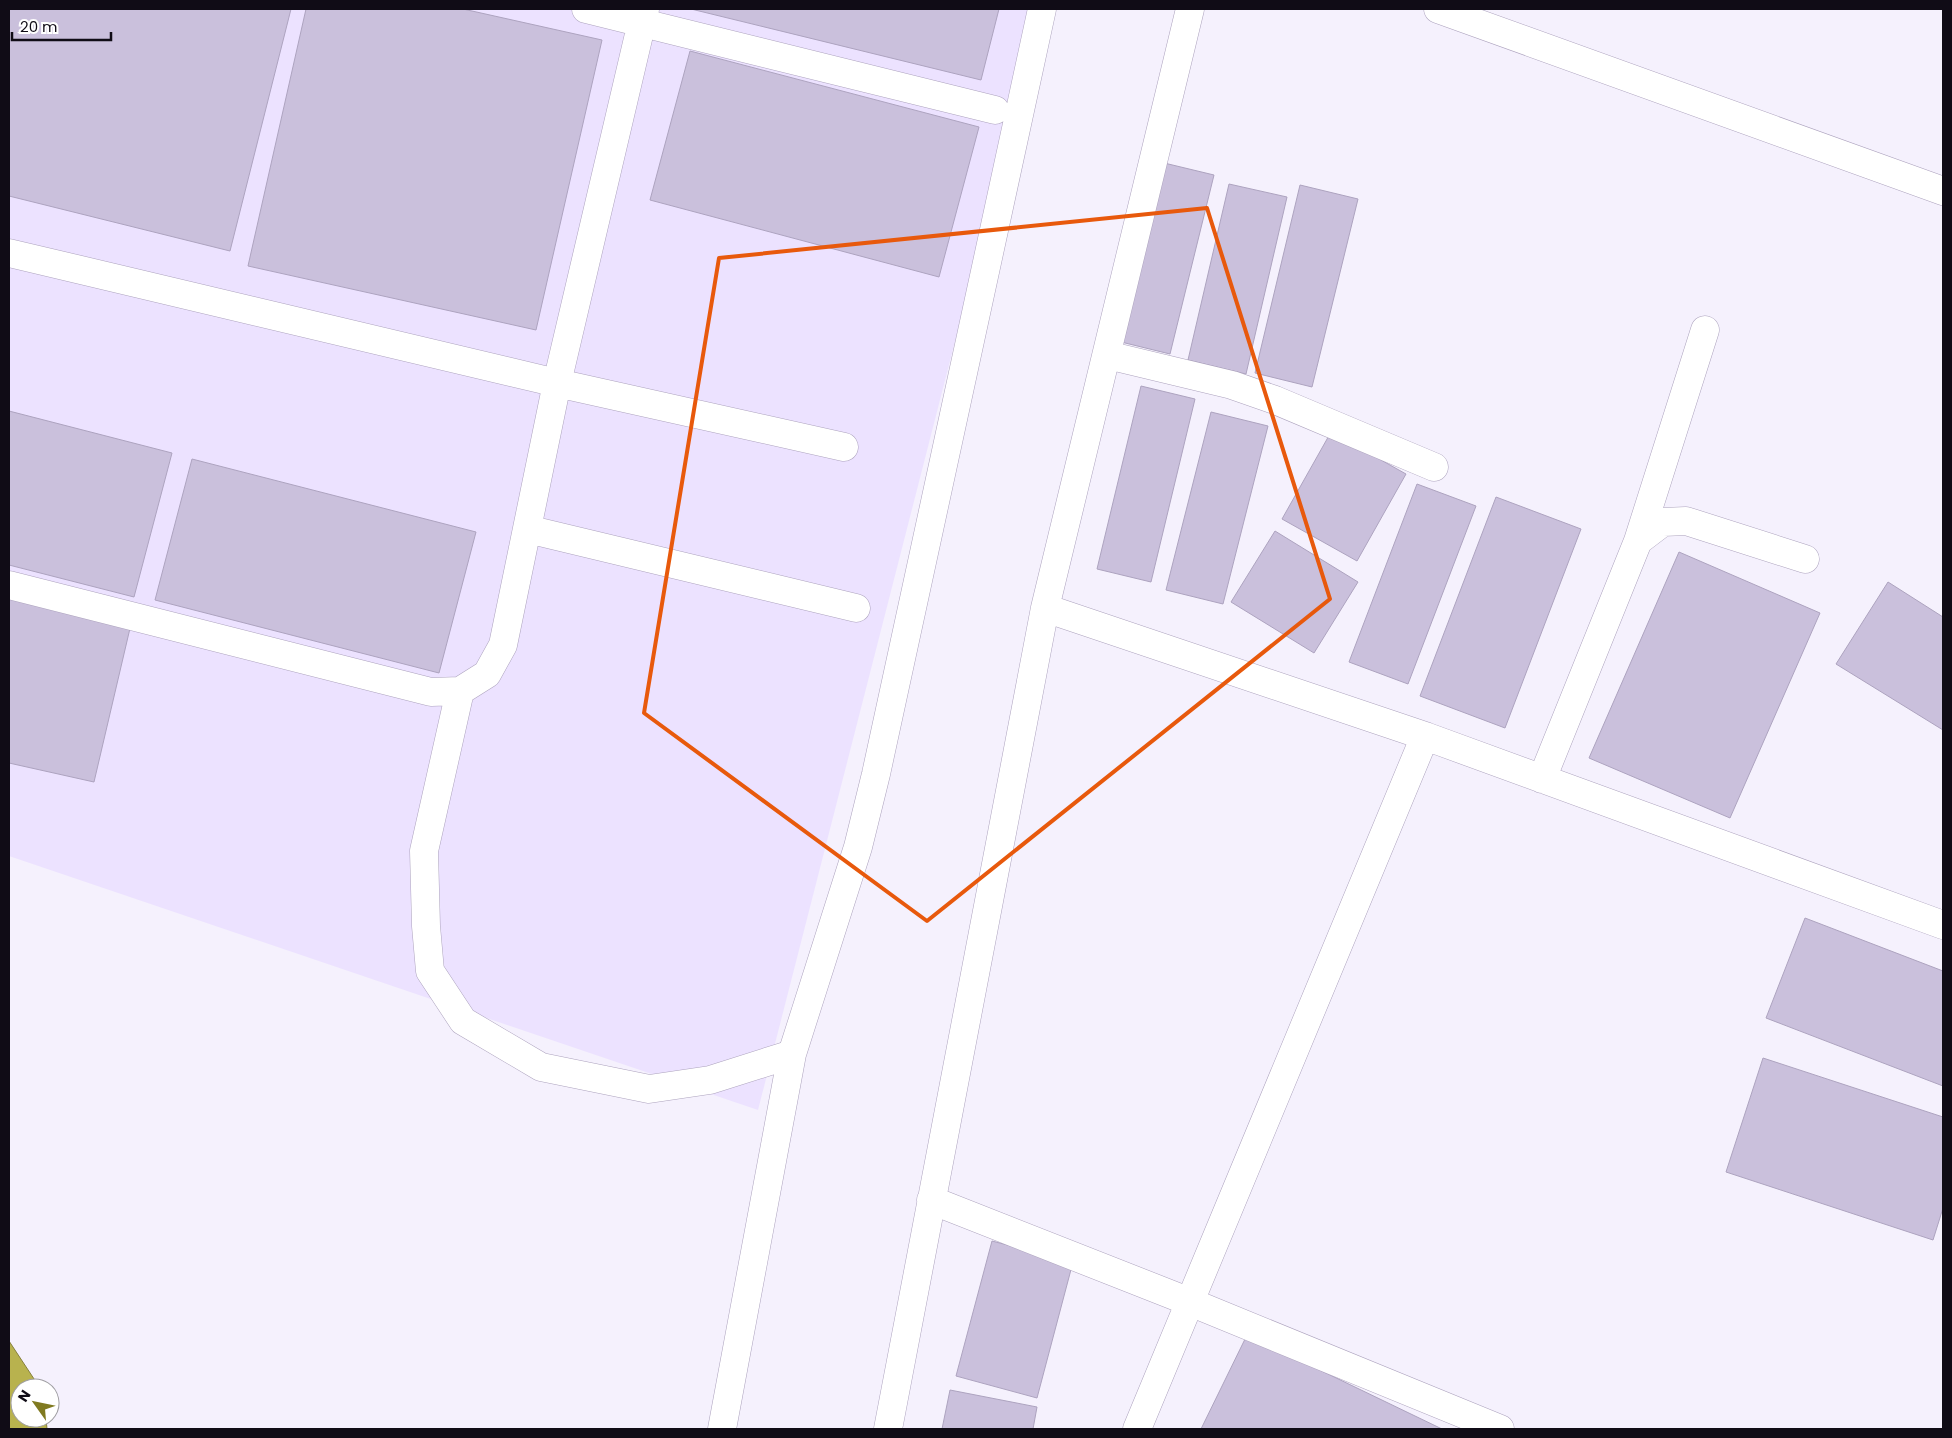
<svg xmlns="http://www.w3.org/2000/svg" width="1952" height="1438" font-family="Poppins,sans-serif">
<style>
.built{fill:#ece2ff}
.water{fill:#b8b24e;stroke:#86803d}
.building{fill:#cac0dc;stroke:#ada3bf}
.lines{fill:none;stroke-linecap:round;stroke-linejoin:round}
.minor-casing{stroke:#ada3be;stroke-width:29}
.minor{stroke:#fff;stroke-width:28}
.marked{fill:none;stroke:#e8590c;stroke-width:4;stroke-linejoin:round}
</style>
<rect width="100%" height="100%" fill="#f5f1fd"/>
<path class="built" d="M 9,9 L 1037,9 L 1013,115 L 758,1110 L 9,856 Z"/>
<path class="water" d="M 9,1341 L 40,1388 L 20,1388 L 20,1418 L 46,1418 L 47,1429 L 9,1429 Z"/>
<path class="building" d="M 9,9 L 291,9 L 230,251 L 9,196 Z
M 306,9 L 463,9 L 602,40 L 536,330 L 248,266 Z
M 691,9 L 999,9 L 981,80 Z
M 690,51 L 979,127 L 939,277 L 650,200 Z
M 1160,162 L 1214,175 L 1170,354 L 1117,341 Z
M 1229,184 L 1287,197 L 1246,374 L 1188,360 Z
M 1300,185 L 1358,199 L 1312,387 L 1255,373 Z
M 1141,386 L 1195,399 L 1151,582 L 1097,569 Z
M 9,411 L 172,453 L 134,597 L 9,565 Z
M 1211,412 L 1268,426 L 1223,604 L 1166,590 Z
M 1331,432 L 1406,474 L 1357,561 L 1282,519 Z
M 192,459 L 476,532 L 439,673 L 155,600 Z
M 1417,484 L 1476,506 L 1408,684 L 1349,662 Z
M 1496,497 L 1581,529 L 1505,728 L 1420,696 Z
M 1275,531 L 1358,582 L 1314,653 L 1231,602 Z
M 1679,552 L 1820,613 L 1730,818 L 1589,758 Z
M 1888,582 L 1943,617 L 1943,730 L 1836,664 Z
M 9,596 L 131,624 L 94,782 L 9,763 Z
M 1805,918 L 1943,971 L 1943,1086 L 1766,1018 Z
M 1763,1058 L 1943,1117 L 1943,1208 L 1933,1240 L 1726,1172 Z
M 992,1241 L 1073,1262 L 1037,1398 L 956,1376 Z
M 1247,1335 L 1442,1429 L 1201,1429 Z
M 950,1390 L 1037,1407 L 1033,1429 L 942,1429 Z"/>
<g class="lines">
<g class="minor-casing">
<path id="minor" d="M 586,9 L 995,110
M 1438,9 L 1943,191
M 9,253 L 557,383 L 645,9
M 1107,355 L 1232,385 L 1275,400 L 1434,467
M 527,529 L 856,608
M 1638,541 L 1663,522 L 1686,521 L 1805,559
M 9,585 L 431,692 L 460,691 L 487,674 L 503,645 L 557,383 L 844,447
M 1045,608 L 1425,736 L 1943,925
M 460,691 L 424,851 L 426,926 L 430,971 L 463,1021 L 541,1067 L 649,1089 L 710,1080 L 792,1054
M 1542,779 L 1638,541 L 1705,330
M 931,1200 L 1190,1302 L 1500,1429
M 722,1429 L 792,1054 L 858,847 L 876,774 L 1042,9
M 888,1429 L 1045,608 L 1190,9
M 1137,1429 L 1425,736"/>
</g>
<use href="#minor" class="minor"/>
</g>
<path class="marked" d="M 1207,208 L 1330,599 L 927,921 L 644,713 L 719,258 Z"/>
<rect width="1952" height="1438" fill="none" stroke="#100c16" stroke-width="20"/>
<g transform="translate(35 1403) rotate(303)"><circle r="24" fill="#ffffff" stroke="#9f9ea2"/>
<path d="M0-4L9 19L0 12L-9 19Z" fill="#807a20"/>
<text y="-8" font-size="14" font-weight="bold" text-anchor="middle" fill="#100c16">N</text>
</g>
<path d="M12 32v8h99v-8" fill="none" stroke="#100c16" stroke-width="2.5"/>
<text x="20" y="32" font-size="15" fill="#100c16" stroke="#ffffff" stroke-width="4" paint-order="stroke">20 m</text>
</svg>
